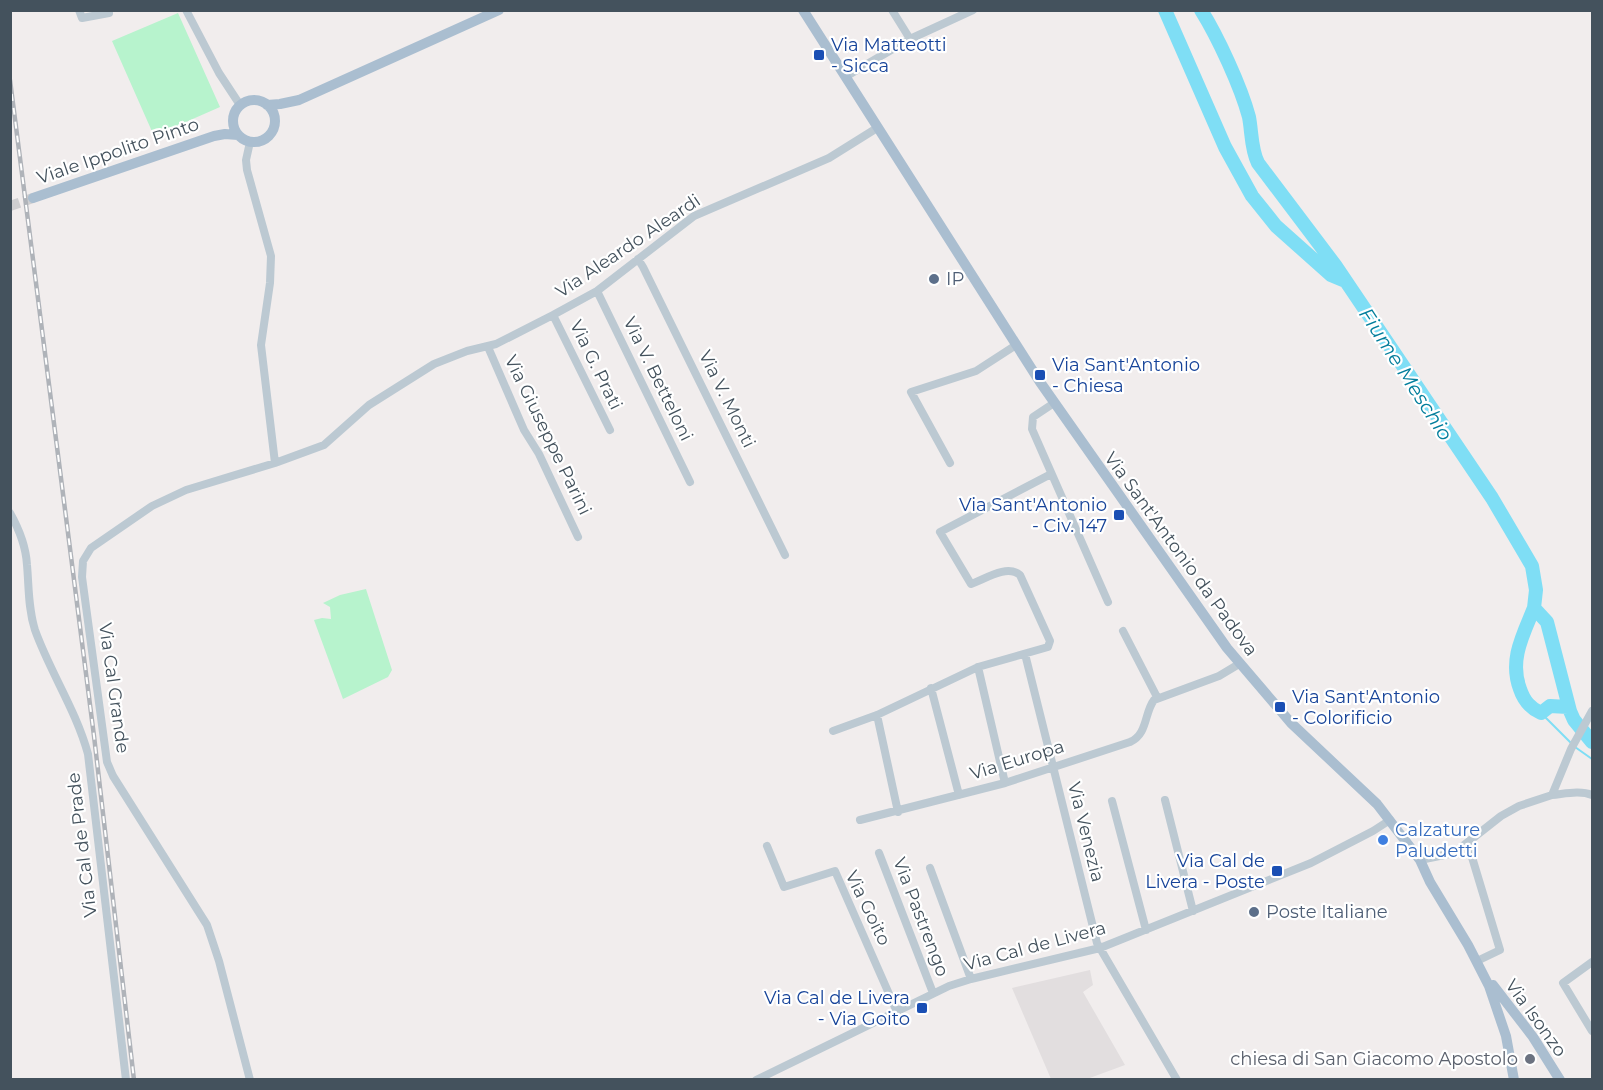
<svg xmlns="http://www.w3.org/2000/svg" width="1603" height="1090" font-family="Montserrat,sans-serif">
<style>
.education{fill:#e2dedf}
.green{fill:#b7f3cd}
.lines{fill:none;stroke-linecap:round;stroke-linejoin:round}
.stream{stroke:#7fdef5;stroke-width:2}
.river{stroke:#7fdef5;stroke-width:14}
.major-tunnel{stroke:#ceced0;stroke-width:10;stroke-dasharray:10 5;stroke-linecap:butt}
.minor{stroke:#bcc9d2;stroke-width:8}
.major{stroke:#aabed0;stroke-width:10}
.rail-casing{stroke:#afb3b9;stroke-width:4.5}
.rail{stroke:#fff;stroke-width:2;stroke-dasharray:7;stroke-linecap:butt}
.transit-dot{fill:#1a4fb4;stroke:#fff;stroke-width:2}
.service-dot{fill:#5c6f8a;stroke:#fff;stroke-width:2}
.shop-dot{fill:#3f7fe0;stroke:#fff;stroke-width:2}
.worship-dot{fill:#6b7280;stroke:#fff;stroke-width:2}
.labels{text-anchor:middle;stroke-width:4.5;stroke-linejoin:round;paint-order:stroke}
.transit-label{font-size:18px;fill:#164399;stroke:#fff;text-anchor:start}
.street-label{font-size:18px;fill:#44525d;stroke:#fff}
.service-label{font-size:18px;fill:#4e5e75;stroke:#fff;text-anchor:start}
.shop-label{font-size:18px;fill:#366cbe;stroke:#fff;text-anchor:start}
.worship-label{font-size:18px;fill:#5b616d;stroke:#fff;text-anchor:end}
.water-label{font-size:20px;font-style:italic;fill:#037e9c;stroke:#fff}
</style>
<rect width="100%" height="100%" fill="#f1eded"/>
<path class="education" d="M 1090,970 L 1093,985 L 1083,992 L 1125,1065 L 1087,1079 L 1051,1079 L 1012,988 Z"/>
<path class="green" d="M 178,13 L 220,107 L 154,136 L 112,41 Z
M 366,589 L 392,670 L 388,677 L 343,699 L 314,620 L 322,618 L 331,619 L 330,607 L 323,603 L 340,595 Z"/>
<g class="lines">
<path class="stream" d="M 1541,713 L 1571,743
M 1575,747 L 1592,759"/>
<path class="river" d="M 1165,10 L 1225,147 L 1252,196 L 1276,226 L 1331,275 L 1343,280
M 1201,10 C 1218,37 1241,87 1249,117 C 1252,133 1251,149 1258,163 L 1335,265 L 1492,498 L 1532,566 L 1536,590 L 1534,608 L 1547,622 L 1570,711 L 1574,720 L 1592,742
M 1534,608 C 1523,635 1509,660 1520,689 C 1524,701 1530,708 1541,713 L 1550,706 L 1568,707"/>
<path class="major-tunnel" d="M 10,206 L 33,198"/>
<path class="minor" d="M 79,10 L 82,18 L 109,13
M 186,10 L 219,73 L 240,105
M 892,10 L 910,39
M 845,77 L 910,39 L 973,10
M 250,142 L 246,160 L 247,170 L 271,256 L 270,283 L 261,345 L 275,463
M 638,259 L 643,267 L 785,555
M 597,291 L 690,482
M 553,315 L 610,430
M 488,347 L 524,430 L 539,454 L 578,537
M 1054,403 L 1033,417 L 1032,429 L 1108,602
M 950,463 L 911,392 L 976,371 L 1016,345
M 10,513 C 19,529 26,547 27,565 C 29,587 28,608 35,630 C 50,672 76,710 88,754 L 126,1080
M 1123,631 L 1157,697
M 1025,654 L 1097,943 L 1177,1080
M 978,667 L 1005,783
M 931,688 L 959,795
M 877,715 L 898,812
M 833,731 L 877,715 L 978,667 L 1048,647 L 1050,641 L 1020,575 C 1007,564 985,579 971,584 L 940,532 L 1051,474
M 1552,795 C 1564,794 1580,790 1592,795
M 1165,800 L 1193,911
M 1112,801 L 1146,930
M 860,820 L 1005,783 L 1130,742 C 1148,734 1144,713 1154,700 L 1219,676 L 1239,664
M 1468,844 L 1500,950 L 1477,961
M 767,846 L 784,887 L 835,871 L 897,1012
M 879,853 L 933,993
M 1420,860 L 1454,853 L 1501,816 L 1519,806 L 1552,795 L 1571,749 L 1592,711
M 930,868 L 971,979
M 1592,962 L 1563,983 L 1592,1031
M 250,1080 L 219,961 L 207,925 L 113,776 L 107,762 L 82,577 L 83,561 L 91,548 L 152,506 L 186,490 L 275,463 L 324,445 L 369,405 L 434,364 L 467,351 L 496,344 L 553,315 L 597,291 L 694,216 L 829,158 L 877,128
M 756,1080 L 949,986 L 971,979 L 1100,948 L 1311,863 L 1373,831 L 1390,820"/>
<path class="major" d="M 803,10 L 1040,382 L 1227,648 L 1291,723 L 1377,804 L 1420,860 L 1430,882 L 1468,945 L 1489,986 L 1506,1036 L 1514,1080
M233 121a21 21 0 1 1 42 0a21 21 0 1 1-42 0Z
M 267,105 L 280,104 L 299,100 L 499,10
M 33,198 L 214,136 L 225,134 L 238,135
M 1493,985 L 1533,1037 L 1560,1080"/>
<g class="rail-casing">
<path id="rail" d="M 10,80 L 94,736 L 134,1080"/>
</g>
<use href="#rail" class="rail"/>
</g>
<g class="transit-dot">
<rect x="813" y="49" width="12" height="12" rx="3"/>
<rect x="1034" y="369" width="12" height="12" rx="3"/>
<rect x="1113" y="509" width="12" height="12" rx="3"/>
<rect x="1274" y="701" width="12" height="12" rx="3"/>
<rect x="1271" y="865" width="12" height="12" rx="3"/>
<rect x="916" y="1002" width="12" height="12" rx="3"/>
</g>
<g class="service-dot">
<circle cx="934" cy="279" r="6"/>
<circle cx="1254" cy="912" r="6"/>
</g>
<circle class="shop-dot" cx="1383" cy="840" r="6"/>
<circle class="worship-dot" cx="1530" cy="1059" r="6"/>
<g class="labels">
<g class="transit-label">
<text x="831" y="51">Via Matteotti<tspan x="831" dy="21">- Sicca</tspan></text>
<text x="1052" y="371">Via Sant'Antonio<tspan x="1052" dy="21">- Chiesa</tspan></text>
<text x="1107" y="511" text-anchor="end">Via Sant'Antonio<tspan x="1107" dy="21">- Civ. 147</tspan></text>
<text x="1292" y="703">Via Sant'Antonio<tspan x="1292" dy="21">- Colorificio</tspan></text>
<text x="1265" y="867" text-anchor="end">Via Cal de<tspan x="1265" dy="21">Livera - Poste</tspan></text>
<text x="910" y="1004" text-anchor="end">Via Cal de Livera<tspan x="910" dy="21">- Via Goito</tspan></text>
</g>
<g class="street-label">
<text transform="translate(118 151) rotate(-19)" y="6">Viale Ippolito Pinto</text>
<text transform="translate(628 246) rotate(-34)" y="6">Via Aleardo Aleardi</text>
<text transform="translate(596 365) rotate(64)" y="6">Via G. Prati</text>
<text transform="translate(658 379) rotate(64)" y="6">Via V. Betteloni</text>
<text transform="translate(727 399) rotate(64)" y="6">Via V. Monti</text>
<text transform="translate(548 435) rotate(64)" y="6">Via Giuseppe Parini</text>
<text transform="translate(1181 554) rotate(54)" y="6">Via Sant'Antonio da Padova</text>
<text transform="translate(114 688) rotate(82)" y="6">Via Cal Grande</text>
<text transform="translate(1017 760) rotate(-17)" y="6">Via Europa</text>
<text transform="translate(1086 832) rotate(76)" y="6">Via Venezia</text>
<text transform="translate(82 845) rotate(-97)" y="6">Via Cal de Prade</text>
<text transform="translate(868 908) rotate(64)" y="6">Via Goito</text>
<text transform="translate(921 917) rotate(69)" y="6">Via Pastrengo</text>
<text transform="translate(1035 946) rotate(-15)" y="6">Via Cal de Livera</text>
<text transform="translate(1536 1018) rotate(54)" y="6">Via Isonzo</text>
</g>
<g class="service-label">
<text x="946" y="285">IP</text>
<text x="1266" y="918">Poste Italiane</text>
</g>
<g class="shop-label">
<text x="1395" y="836">Calzature<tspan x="1395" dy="21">Paludetti</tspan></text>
</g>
<g class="worship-label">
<text x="1518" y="1065">chiesa di San Giacomo Apostolo</text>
</g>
<g class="water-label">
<text transform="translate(1406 374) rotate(57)" y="7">Fiume Meschio</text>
</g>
</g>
<rect width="1603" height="1090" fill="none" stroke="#44525d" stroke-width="24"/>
</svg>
